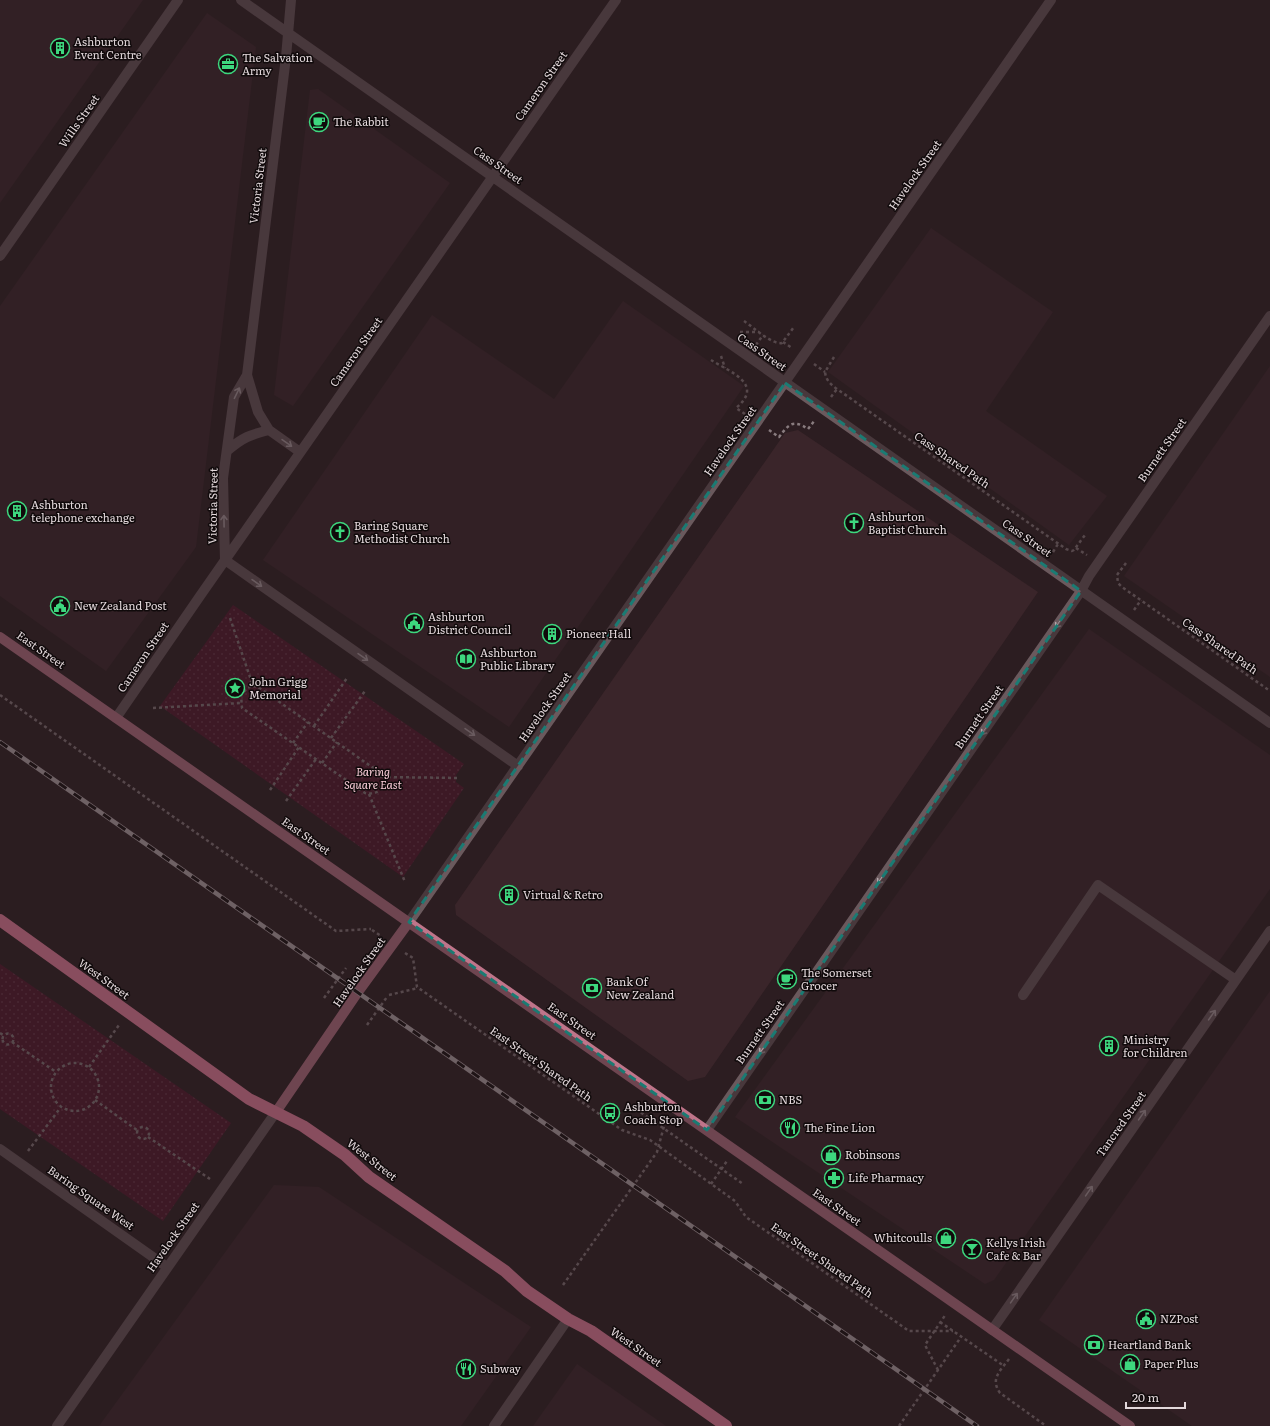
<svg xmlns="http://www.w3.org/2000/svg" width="1270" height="1426" font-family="Literata,serif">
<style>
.built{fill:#3a252a}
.grass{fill:url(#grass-dots)}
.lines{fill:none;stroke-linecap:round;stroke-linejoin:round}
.path{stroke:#897c7f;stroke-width:2.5;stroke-dasharray:3 3;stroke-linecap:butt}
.minor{stroke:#6a595d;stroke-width:10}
.major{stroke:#bf758a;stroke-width:10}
.highway{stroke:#f887a8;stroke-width:12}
.rail-casing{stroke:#bfb3b6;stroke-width:4.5}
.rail{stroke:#100a0b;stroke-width:3;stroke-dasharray:9;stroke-linecap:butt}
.oneway{stroke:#b3a5a9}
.marked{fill:none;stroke:#1a7b73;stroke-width:3;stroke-dasharray:8 5;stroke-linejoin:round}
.labels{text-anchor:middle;stroke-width:3;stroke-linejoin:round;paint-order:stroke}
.poi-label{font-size:11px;fill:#e3d8db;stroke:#100a0b;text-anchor:start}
.street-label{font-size:11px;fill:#e3d8db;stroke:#100a0b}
.park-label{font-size:11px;font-style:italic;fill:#f7cbd6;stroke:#100a0b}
</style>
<defs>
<pattern id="grass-dots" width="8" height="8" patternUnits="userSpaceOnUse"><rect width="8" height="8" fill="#53142b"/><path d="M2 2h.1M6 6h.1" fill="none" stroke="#6c3549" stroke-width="1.8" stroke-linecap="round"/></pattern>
</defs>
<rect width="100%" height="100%" fill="#2c1d21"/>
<path class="built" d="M 0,0 L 143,0 L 0,203 Z
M 207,13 L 256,47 L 196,547 L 106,671 L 0,596 L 0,306 Z
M 318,89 L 450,183 L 293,406 L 274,395 L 310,90 Z
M 931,228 L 1053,312 L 986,411 L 1107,496 L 1069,545 L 828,372 Z
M 623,301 L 744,386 L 509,727 L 263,560 L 432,315 L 554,399 Z
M 1270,366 L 1270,677 L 1124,576 Z
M 798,430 L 1038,592 L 705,1077 L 688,1081 L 456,915 L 455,905 L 785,433 Z
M 1089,629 L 1270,755 L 1270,889 L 994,1280 L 985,1284 L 735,1117 Z
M 1270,991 L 1270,1426 L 1192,1426 L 1039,1320 Z
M 274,1185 L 319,1187 L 531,1327 L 461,1426 L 99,1426 Z
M 577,1364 L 666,1426 L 533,1426 Z"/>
<path class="grass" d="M 233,605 L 464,764 L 456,775 L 456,782 L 464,788 L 403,877 L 160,706 Z
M 0,964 L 231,1123 L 163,1221 L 0,1109 Z"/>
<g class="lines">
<path class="path" d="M 744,321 C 753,327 772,345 782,343 L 794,327
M 740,332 L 759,332
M 783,342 L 792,348
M 756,345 L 763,335
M 721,356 L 725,368
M 834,357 L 825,372 C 826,380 830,384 837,389 L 1066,549 L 1072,551 L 1074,550 L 1085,535
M 711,360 C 730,372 765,384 736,408 L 745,414
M 814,364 L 825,372
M 831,397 L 837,389
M 769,430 L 779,437 C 789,424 793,419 808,429 L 815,420
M 1076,548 L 1087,555
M 1053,552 L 1058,544
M 1126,563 L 1117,575 L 1118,583 L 1122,587 L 1270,691
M 1134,610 L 1141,600
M 230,618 L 253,686
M 253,686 L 258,687 L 379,772 C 385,785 381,796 365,793 L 242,708 L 241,695 L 247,688 Z
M 0,695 L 336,931 L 371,929
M 153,708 L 241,703
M 314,726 L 347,678
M 331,738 L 365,691
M 293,743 L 308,722
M 322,763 L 337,742
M 382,777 L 460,778
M 270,790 L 299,747
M 369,794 L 405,882
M 286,801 L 316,759
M 372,930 L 381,936
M 405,953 L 413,958 L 417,987 L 622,1130 L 650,1140 L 735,1201 L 746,1217 L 909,1331 L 953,1331
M 389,995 L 414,989 L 417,987
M 324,998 L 346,968
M 367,1025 L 387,997
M 0,1033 L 3,1035
M2.5 1039a5.5 5.5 0 1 1 11 0a5.5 5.5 0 1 1-11 0Z
M 12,1042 L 56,1072
M51 1087a24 24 0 1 1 48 0a24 24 0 1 1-48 0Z
M 89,1067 L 119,1025
M 95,1100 L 137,1130
M 636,1109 L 743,1184
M137 1133a6 6 0 1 1 12 0a6 6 0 1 1-12 0Z
M 148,1137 L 210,1179
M 28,1151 L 61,1107
M 711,1184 L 727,1161
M 563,1285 L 657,1152 L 666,1119
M 940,1322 L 1004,1366
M 1009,1359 C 1000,1371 990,1379 1000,1393 L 1046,1426
M 938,1370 L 925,1345 L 946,1314
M 899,1426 L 961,1337"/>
<path class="minor" d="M 241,0 L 1270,723
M 0,256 L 178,0
M 247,375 L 258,412 L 269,430 L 300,452
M 227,451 C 243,437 250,435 269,430
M 225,560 L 223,478 L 234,397 L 247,375 L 286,57 L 291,0
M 225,560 L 518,766
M 116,718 L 200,596 L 616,0
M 409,922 L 1051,0
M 1023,995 L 1098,885 L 1236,980
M 707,1130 L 1081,591 L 1089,576 L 1098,563 L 1270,316
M 0,1149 L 167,1267
M 992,1330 L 1270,931
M 57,1426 L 276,1112
M 494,1426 L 568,1319"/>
<path class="major" d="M 0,637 L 1130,1426
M 276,1112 L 358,992 L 409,922"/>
<path class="highway" d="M 0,920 L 249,1099 L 303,1126 L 345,1155 L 369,1177 L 505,1271 L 527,1291 L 568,1319 L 591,1331 L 726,1426"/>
<g class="rail-casing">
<path id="rail" d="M 0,742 L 977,1426"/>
</g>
<use href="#rail" class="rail"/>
</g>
<defs><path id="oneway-shaft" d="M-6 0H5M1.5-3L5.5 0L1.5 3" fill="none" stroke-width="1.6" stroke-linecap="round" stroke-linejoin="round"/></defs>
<g class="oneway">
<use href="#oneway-shaft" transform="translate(237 393) rotate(-64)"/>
<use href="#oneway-shaft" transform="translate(287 443) rotate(35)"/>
<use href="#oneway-shaft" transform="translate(224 521) rotate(-91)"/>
<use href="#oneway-shaft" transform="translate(257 583) rotate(35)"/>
<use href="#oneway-shaft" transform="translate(1059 623) rotate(125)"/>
<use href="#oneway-shaft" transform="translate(363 657) rotate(35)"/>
<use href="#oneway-shaft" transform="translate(985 730) rotate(125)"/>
<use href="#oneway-shaft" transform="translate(470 732) rotate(35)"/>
<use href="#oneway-shaft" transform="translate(881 879) rotate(125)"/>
<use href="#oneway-shaft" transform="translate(1212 1015) rotate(-55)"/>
<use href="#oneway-shaft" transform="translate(763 1049) rotate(125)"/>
<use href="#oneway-shaft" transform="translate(1142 1115) rotate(-55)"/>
<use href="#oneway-shaft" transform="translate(1089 1191) rotate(-55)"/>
<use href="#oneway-shaft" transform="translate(1014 1298) rotate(-55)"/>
</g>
<path d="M0 0H1270V1426H0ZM 785,383 L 1081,591 L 707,1130 L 409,922 Z" fill="#2c1d21" fill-opacity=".55" fill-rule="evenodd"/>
<path class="marked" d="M 785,383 L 1081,591 L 707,1130 L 409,922 Z"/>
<defs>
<g id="building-ring" transform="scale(1)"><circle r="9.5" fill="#100a0b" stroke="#3dd77e" stroke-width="1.5"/><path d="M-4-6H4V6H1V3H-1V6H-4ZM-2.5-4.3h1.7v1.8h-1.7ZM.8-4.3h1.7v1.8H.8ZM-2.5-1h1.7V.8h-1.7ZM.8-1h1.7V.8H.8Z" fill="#3dd77e"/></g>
<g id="office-ring" transform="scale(1)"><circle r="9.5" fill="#100a0b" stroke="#3dd77e" stroke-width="1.5"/><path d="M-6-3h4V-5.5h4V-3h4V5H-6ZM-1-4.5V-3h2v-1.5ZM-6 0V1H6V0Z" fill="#3dd77e"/></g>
<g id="cafe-ring" transform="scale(1)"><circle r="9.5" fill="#100a0b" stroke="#3dd77e" stroke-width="1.5"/><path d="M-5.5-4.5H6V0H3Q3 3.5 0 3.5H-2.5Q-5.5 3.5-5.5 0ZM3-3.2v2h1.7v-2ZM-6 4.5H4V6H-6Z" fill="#3dd77e"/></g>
<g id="church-ring" transform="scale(1)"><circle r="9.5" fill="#100a0b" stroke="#3dd77e" stroke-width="1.5"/><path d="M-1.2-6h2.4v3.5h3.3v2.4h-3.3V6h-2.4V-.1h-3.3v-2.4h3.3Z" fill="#3dd77e"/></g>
<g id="civic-ring" transform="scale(1)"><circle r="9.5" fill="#100a0b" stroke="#3dd77e" stroke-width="1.5"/><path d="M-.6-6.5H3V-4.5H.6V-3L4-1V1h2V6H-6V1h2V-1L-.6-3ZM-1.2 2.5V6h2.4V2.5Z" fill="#3dd77e"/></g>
<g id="library-ring" transform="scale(1)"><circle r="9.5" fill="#100a0b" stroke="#3dd77e" stroke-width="1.5"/><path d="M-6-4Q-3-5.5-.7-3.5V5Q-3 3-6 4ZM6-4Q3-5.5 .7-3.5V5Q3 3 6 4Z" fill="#3dd77e"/></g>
<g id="sight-ring" transform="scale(1)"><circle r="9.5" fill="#100a0b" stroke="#3dd77e" stroke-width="1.5"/><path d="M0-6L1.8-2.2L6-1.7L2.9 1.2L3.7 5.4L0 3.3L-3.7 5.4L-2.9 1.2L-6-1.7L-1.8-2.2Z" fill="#3dd77e"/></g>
<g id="bank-ring" transform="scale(1)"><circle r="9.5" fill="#100a0b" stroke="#3dd77e" stroke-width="1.5"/><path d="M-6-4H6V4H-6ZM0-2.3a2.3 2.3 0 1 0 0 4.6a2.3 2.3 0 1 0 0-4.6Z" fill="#3dd77e"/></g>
<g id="bus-ring" transform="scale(1)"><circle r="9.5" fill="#100a0b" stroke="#3dd77e" stroke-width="1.5"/><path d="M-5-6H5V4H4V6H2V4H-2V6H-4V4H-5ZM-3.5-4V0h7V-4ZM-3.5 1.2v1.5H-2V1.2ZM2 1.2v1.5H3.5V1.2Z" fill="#3dd77e"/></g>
<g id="restaurant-ring" transform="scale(1)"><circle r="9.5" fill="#100a0b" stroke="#3dd77e" stroke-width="1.5"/><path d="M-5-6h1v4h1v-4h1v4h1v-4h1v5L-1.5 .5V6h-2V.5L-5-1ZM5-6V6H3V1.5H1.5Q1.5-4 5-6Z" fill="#3dd77e"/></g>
<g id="shop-ring" transform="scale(1)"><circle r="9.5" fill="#100a0b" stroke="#3dd77e" stroke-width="1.5"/><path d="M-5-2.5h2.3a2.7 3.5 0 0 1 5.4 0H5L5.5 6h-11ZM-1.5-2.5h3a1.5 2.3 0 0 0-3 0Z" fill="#3dd77e"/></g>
<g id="pharmacy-ring" transform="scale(1)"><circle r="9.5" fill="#100a0b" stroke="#3dd77e" stroke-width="1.5"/><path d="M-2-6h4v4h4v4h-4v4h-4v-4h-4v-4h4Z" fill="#3dd77e"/></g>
<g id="bar-ring" transform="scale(1)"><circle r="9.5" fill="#100a0b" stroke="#3dd77e" stroke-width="1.5"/><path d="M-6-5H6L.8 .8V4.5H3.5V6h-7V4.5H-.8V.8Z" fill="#3dd77e"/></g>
</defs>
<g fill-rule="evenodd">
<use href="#building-ring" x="60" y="48"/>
<use href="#office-ring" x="228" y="64"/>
<use href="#cafe-ring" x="319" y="122"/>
<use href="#building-ring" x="17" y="511"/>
<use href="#church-ring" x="854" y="523"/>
<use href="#church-ring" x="340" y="532"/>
<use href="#civic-ring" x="60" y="606"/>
<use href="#civic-ring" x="414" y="623"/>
<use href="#building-ring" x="552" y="634"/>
<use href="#library-ring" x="466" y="659"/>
<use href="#sight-ring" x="235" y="688"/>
<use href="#building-ring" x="509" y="895"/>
<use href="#cafe-ring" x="787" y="979"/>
<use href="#bank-ring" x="592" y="988"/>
<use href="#building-ring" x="1109" y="1046"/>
<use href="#bank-ring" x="765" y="1100"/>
<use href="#bus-ring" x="610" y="1113"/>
<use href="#restaurant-ring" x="790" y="1128"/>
<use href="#shop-ring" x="831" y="1155"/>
<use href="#pharmacy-ring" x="834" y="1178"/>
<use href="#shop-ring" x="946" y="1238"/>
<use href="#bar-ring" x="972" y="1249"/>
<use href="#civic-ring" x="1146" y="1319"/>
<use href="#bank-ring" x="1094" y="1345"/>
<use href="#shop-ring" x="1130" y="1364"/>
<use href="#restaurant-ring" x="466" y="1369"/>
</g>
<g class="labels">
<g class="poi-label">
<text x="74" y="46">Ashburton<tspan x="74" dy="13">Event Centre</tspan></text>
<text x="242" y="62">The Salvation<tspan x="242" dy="13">Army</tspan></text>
<text x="333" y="126">The Rabbit</text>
<text x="31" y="509">Ashburton<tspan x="31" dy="13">telephone exchange</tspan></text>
<text x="868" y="521">Ashburton<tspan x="868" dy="13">Baptist Church</tspan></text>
<text x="354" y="530">Baring Square<tspan x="354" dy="13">Methodist Church</tspan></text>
<text x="74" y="610">New Zealand Post</text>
<text x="428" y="621">Ashburton<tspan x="428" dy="13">District Council</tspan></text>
<text x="566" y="638">Pioneer Hall</text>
<text x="480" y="657">Ashburton<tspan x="480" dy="13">Public Library</tspan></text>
<text x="249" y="686">John Grigg<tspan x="249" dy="13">Memorial</tspan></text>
<text x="523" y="899">Virtual &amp; Retro</text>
<text x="801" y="977">The Somerset<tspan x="801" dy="13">Grocer</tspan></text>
<text x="606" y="986">Bank Of<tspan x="606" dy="13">New Zealand</tspan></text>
<text x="1123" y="1044">Ministry<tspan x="1123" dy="13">for Children</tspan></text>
<text x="779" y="1104">NBS</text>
<text x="624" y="1111">Ashburton<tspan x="624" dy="13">Coach Stop</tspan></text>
<text x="804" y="1132">The Fine Lion</text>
<text x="845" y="1159">Robinsons</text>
<text x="848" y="1182">Life Pharmacy</text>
<text x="932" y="1242" text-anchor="end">Whitcoulls</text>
<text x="986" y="1247">Kellys Irish<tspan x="986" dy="13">Cafe &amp; Bar</tspan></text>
<text x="1160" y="1323">NZPost</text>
<text x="1108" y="1349">Heartland Bank</text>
<text x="1144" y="1368">Paper Plus</text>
<text x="480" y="1373">Subway</text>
</g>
<g class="street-label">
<text transform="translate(541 86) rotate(-55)" y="4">Cameron Street</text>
<text transform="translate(79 121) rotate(-55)" y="4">Wills Street</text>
<text transform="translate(498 165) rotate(35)" y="4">Cass Street</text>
<text transform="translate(915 175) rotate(-55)" y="4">Havelock Street</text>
<text transform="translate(258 186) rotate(-83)" y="4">Victoria Street</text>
<text transform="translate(356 352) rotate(-55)" y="4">Cameron Street</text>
<text transform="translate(762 352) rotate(35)" y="4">Cass Street</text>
<text transform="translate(730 441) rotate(-55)" y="4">Havelock Street</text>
<text transform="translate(1162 450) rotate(-55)" y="4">Burnett Street</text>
<text transform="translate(952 460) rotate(35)" y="4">Cass Shared Path</text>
<text transform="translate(213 506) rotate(-89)" y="4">Victoria Street</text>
<text transform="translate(1027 538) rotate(35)" y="4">Cass Street</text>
<text transform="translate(1220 646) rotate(35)" y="4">Cass Shared Path</text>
<text transform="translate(41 650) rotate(35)" y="4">East Street</text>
<text transform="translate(143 657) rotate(-56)" y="4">Cameron Street</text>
<text transform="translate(545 707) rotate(-55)" y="4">Havelock Street</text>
<text transform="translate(979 717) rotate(-55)" y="4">Burnett Street</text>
<text transform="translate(306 836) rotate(35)" y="4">East Street</text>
<text transform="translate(359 972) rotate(-55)" y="4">Havelock Street</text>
<text transform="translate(104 979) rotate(36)" y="4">West Street</text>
<text transform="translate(572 1021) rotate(35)" y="4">East Street</text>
<text transform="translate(760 1032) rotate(-55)" y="4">Burnett Street</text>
<text transform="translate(541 1064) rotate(35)" y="4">East Street Shared Path</text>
<text transform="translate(1121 1124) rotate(-55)" y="4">Tancred Street</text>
<text transform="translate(372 1160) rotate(38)" y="4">West Street</text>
<text transform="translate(91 1198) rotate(35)" y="4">Baring Square West</text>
<text transform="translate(837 1207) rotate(35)" y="4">East Street</text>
<text transform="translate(173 1237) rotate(-55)" y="4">Havelock Street</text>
<text transform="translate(822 1260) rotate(35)" y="4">East Street Shared Path</text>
<text transform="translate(636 1347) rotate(35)" y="4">West Street</text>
</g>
<g class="park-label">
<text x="373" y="776">Baring<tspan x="373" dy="13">Square East</tspan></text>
</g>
</g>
<path d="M1126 1402v6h59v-6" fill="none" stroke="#e3d8db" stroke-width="2"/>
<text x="1132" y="1402" font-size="12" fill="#e3d8db" stroke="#100a0b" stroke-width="3" paint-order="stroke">20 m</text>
</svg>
